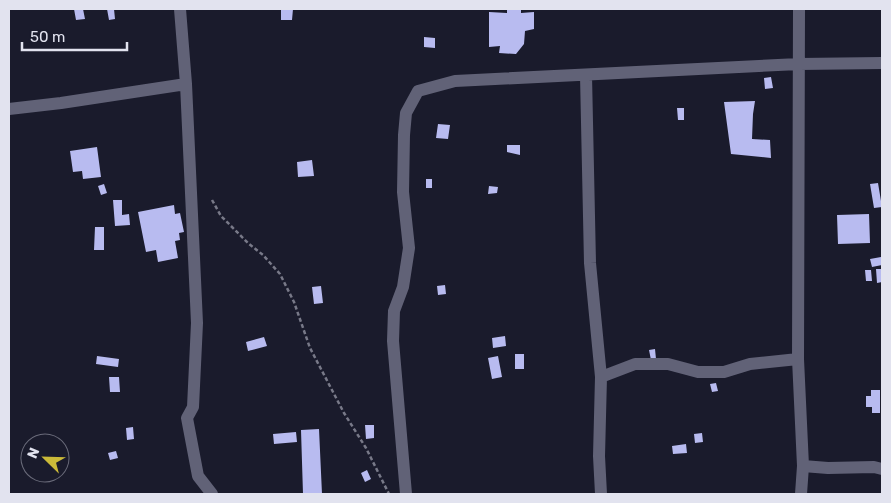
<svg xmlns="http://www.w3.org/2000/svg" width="891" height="503" font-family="Rubik,sans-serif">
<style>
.building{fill:#b8bbf0}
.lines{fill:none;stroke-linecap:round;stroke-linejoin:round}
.path{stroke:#787988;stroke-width:2.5;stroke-dasharray:4 2.5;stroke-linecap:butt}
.minor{stroke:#616277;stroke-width:12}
</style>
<rect width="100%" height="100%" fill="#1a1b2c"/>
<path class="building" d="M 74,9 L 83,9 L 85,19 L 76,20 Z
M 107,9 L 114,9 L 115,19 L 109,20 Z
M 281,9 L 293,9 L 292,20 L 281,20 Z
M 507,9 L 521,9 L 521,13 L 534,12 L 534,29 L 525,31 L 524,44 L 516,54 L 499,53 L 500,46 L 489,47 L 489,12 L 507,13 Z
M 424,37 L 435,38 L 435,48 L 424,47 Z
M 771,77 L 773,88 L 765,89 L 764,78 Z
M 755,101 L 753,114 L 752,139 L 770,140 L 771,158 L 731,154 L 724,102 Z
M 677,108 L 684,108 L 684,120 L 678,120 Z
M 438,124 L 450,125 L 448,139 L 436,138 Z
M 507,145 L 520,145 L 520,155 L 507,152 Z
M 97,147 L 101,177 L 83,179 L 82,171 L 73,172 L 70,151 Z
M 312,160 L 314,176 L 298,177 L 297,162 Z
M 426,179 L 432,179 L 432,188 L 426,188 Z
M 878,183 L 882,207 L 874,208 L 870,184 Z
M 104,184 L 107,193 L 101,195 L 98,186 Z
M 489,186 L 498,187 L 497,193 L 488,194 Z
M 113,200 L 122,200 L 122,215 L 129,214 L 130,225 L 115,226 Z
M 174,205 L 175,214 L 180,213 L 184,232 L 179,233 L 180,240 L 175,241 L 178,258 L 158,262 L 156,250 L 146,252 L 138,212 Z
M 869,214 L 870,243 L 838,244 L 837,215 Z
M 95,227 L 104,227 L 104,250 L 94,250 Z
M 881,257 L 882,265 L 872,267 L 870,259 Z
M 876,269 L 882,269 L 882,282 L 877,283 Z
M 865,270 L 871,270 L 872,281 L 866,281 Z
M 445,285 L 446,294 L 438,295 L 437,286 Z
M 321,286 L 323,303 L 314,304 L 312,287 Z
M 505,336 L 506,346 L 493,348 L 492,338 Z
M 264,337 L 267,346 L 248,351 L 246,342 Z
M 655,349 L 656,359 L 651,360 L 649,350 Z
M 515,354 L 524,354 L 524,369 L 515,369 Z
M 97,356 L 119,359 L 118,367 L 96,364 Z
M 498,356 L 502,377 L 492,379 L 488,358 Z
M 109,377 L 119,377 L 120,392 L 110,392 Z
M 716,383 L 718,391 L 712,392 L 710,384 Z
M 871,390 L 880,390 L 880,413 L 872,413 L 872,407 L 866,407 L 866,396 L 871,396 Z
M 365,425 L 374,425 L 374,438 L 366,439 Z
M 133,427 L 134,439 L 127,440 L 126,428 Z
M 319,429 L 322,494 L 303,494 L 301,430 Z
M 296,432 L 297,442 L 274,444 L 273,434 Z
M 702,433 L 703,442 L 695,443 L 694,434 Z
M 686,444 L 687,453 L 673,454 L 672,446 Z
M 116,451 L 118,458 L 110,460 L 108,453 Z
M 367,470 L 371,479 L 365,482 L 361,473 Z"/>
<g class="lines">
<path class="path" d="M 212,200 L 221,216 L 249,244 L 263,255 L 280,274 L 294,302 L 310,348 L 344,413 L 366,448 L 389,494"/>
<path class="minor" d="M 180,9 L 186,84 L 197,323 L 193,407 L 187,418 L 198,476 L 212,494
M 799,9 L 798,359 L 803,466 L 828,468 L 874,467 L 882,469
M 586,75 L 590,263 L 601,377 L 599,456 L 601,494
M 9,109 L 61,103 L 186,84
M 601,377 L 635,364 L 668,364 L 698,372 L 724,372 L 750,364 L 798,359
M 406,494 L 393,341 L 394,311 L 403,287 L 409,248 L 403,192 L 404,135 L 406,113 L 418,91 L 455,81 L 799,64 L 882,63
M 801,494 L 803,466"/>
</g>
<rect width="891" height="503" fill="none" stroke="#e2e3ef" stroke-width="20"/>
<g transform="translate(45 458) rotate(293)"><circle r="24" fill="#1a1b2c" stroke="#6a6b7a"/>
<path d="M0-4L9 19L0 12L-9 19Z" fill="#cbba39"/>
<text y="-8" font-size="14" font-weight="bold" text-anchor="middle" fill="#e2e3ef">N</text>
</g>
<path d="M22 42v8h105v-8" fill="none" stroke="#e2e3ef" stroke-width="2.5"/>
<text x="30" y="42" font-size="15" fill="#e2e3ef" stroke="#1a1b2c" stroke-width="4" paint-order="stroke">50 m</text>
</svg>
